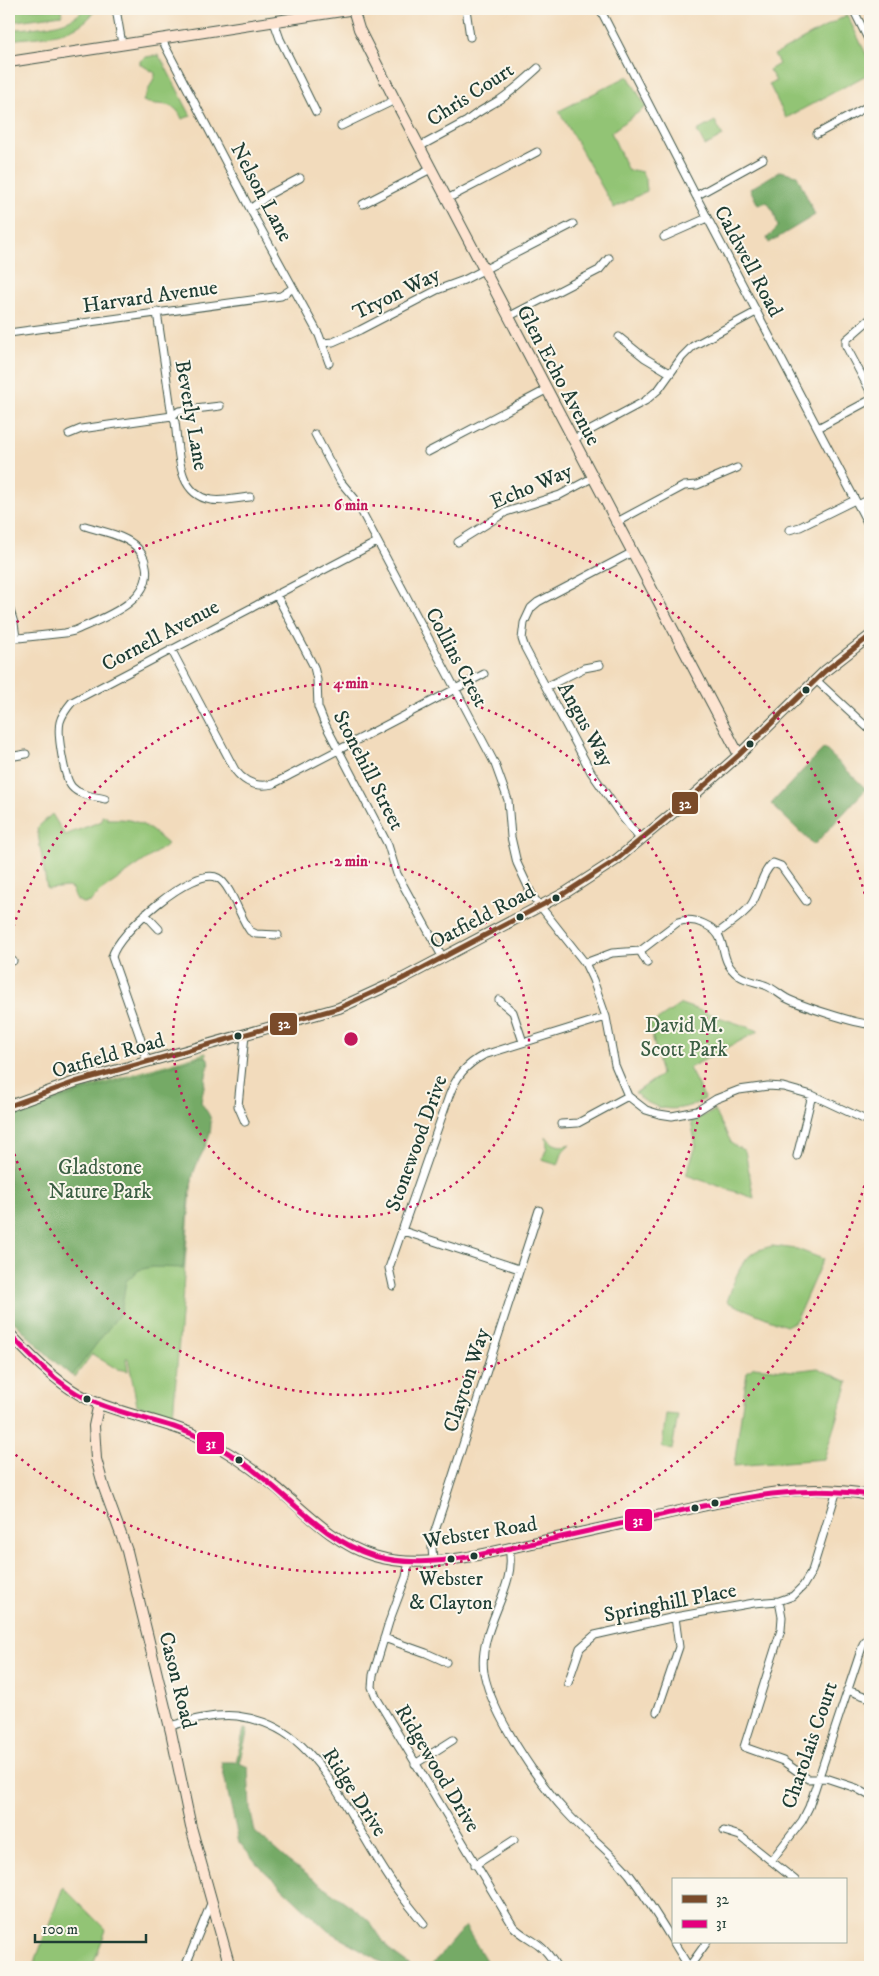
<svg xmlns="http://www.w3.org/2000/svg" width="879" height="1976" font-family="'IM FELL DW Pica',serif">
<style>
.green{fill:#92c475;stroke:#588054}
.forest{fill:#75aa66;stroke:#4a744d}
.lines{fill:none;stroke-linecap:round;stroke-linejoin:round}
.street-casing{stroke:#3f5548;stroke-width:9}
.secondary-casing{stroke:#3f5548;stroke-width:12}
.street{stroke:#fff;stroke-width:7}
.secondary{stroke:#fde4d1;stroke-width:10}
.bus-1-casing{stroke:#fbf7ec;stroke-width:9}
.bus-2-casing{stroke:#fbf7ec;stroke-width:9}
.bus-1{stroke:#7a4b2a;stroke-width:5}
.bus-2{stroke:#e5007d;stroke-width:5}
.ring{fill:none;stroke:#c2185b;stroke-width:2.5;stroke-dasharray:2.5 5}
.bus-dot{fill:#1f3d34;stroke:#fbf7ec;stroke-width:2}
.labels{text-anchor:middle;stroke-width:4;stroke-linejoin:round;paint-order:stroke}
.bus-label{font-size:20px;fill:#1f3d34;stroke:#fbf7ec}
.street-label{font-size:21px;fill:#1f3d34;stroke:#fbf7ec}
.park-label{font-size:21px;fill:#3c5f44;stroke:#fbf7ec}
.centre{fill:#c2185b;stroke:#fbf7ec;stroke-width:2.5}
.ring-label{font-size:15px;text-anchor:middle;font-weight:bold;fill:#c2185b;stroke:#fbf7ec;stroke-width:4;stroke-linejoin:round;paint-order:stroke}
.line-badge{stroke:#fbf7ec;stroke-width:2}
.badge-label{font-size:14px;text-anchor:middle;font-weight:bold;fill:#fff}
</style>
<rect width="100%" height="100%" fill="#fbf7ec"/>
<filter id="ink" filterUnits="userSpaceOnUse"><feTurbulence type="fractalNoise" baseFrequency=".02" numOctaves="2"/><feDisplacementMap in="SourceGraphic" scale="10" xChannelSelector="R" yChannelSelector="G"/><feConvolveMatrix kernelMatrix="1 2 1 2 8 2 1 2 1" color-interpolation-filters="sRGB"/></filter>
<filter id="wash" filterUnits="userSpaceOnUse"><feTurbulence type="fractalNoise" baseFrequency=".0096" numOctaves="4" result="noise"/><feDisplacementMap in="SourceGraphic" scale="20" xChannelSelector="R" yChannelSelector="G"/><feGaussianBlur stdDeviation="1.12" result="paint"/><feColorMatrix in="noise" values="0 0 0 0 0 0 0 0 0 0 0 0 0 0 0 0 0 1.4 0 .05"/><feComposite in="paint" operator="in"/></filter>
<g filter="url(#wash)">
<rect width="100%" height="100%" fill="#f2dbbc"/>
<path class="green" d="M 9,9 L 61,9 L 62,15 L 9,22 Z
M 84,9 L 96,9 C 78,38 39,36 9,40 L 9,30 C 32,27 69,28 84,9 Z
M 847,15 L 870,62 L 870,73 L 786,118 L 769,84 L 776,81 L 769,70 L 779,64 L 774,55 Z
M 158,55 L 163,62 L 191,116 L 182,119 C 174,98 157,108 143,101 L 155,76 L 155,73 L 140,64 L 140,61 L 146,57 Z
M 628,76 L 646,107 L 611,132 L 628,171 L 633,170 L 642,172 L 646,181 L 647,191 L 614,208 L 559,111 Z
M 715,121 L 723,136 L 705,146 L 697,131 Z
M 52,814 L 65,835 L 102,821 L 102,816 L 107,816 L 107,819 C 139,818 144,824 168,844 L 101,891 L 90,902 L 82,903 L 76,899 L 72,889 L 68,887 L 47,889 L 37,828 Z
M 681,1004 L 759,1031 L 689,1068 L 705,1099 C 680,1113 656,1113 635,1093 L 661,1075 L 650,1025 Z
M 206,1053 L 191,1188 L 173,1417 L 137,1405 L 128,1358 L 126,1358 L 128,1371 L 117,1369 L 92,1354 L 75,1377 L 9,1310 L 9,1116 L 76,1091 Z
M 715,1111 L 732,1144 L 745,1151 L 754,1198 L 686,1175 L 696,1146 L 691,1121 Z
M 546,1136 C 552,1145 560,1148 570,1144 L 563,1151 L 558,1165 L 542,1160 L 547,1147 Z
M 772,1246 L 797,1249 L 823,1259 L 797,1318 L 794,1322 L 786,1326 L 727,1302 C 733,1285 738,1264 753,1253 C 758,1249 766,1248 772,1246 Z
M 754,1367 L 793,1371 L 818,1368 L 848,1382 L 824,1459 L 734,1466 L 747,1372 Z
M 666,1414 L 678,1415 L 672,1450 L 662,1447 Z
M 63,1887 L 106,1930 L 92,1967 L 33,1967 Z"/>
<path class="forest" d="M 780,171 L 797,175 L 815,215 L 769,243 L 767,238 L 778,227 L 774,212 L 767,202 L 758,205 L 750,189 Z
M 824,748 L 866,789 L 814,845 L 771,804 Z
M 203,1056 L 207,1057 L 209,1061 L 201,1102 C 204,1108 211,1115 211,1122 C 212,1143 195,1160 192,1180 C 187,1209 186,1239 183,1268 L 151,1267 L 139,1270 L 126,1281 L 121,1312 L 72,1376 L 54,1361 L 9,1317 L 9,1117 L 78,1093 Z
M 244,1729 L 248,1730 L 239,1763 L 248,1767 L 250,1809 L 255,1832 L 288,1861 L 359,1912 L 371,1923 L 390,1951 L 412,1967 L 389,1967 L 376,1958 L 328,1931 L 258,1865 L 239,1842 L 221,1762 L 236,1762 Z
M 465,1926 L 490,1967 L 430,1967 Z"/>
</g>
<g filter="url(#ink)">
<g class="lines">
<g class="street-casing">
<path id="street" d="M 116,9 L 122,44
M 466,9 L 470,37
M 600,9 L 696,196 L 870,528
M 853,9 L 870,43
M 274,22 L 280,39 L 316,112
M 161,38 L 249,207 L 319,335 L 329,363
M 341,126 L 395,100
M 817,134 L 870,105
M 419,147 L 467,121 C 476,112 490,106 501,99 C 514,90 526,79 538,68
M 696,196 L 763,159
M 447,199 L 537,152
M 363,204 L 431,169
M 250,209 L 270,194 L 300,178
M 664,237 L 707,218
M 157,312 L 172,416 L 175,422 C 179,450 176,494 211,500 C 223,502 238,498 250,497
M 508,317 L 599,270 L 609,258
M 870,319 L 846,340 L 846,346 L 870,391
M 9,333 L 281,296 L 293,288
M 619,337 L 645,358 L 670,373
M 322,343 L 333,342 L 360,330 L 437,290 L 464,280 L 573,224
M 818,428 L 870,400
M 69,434 L 81,429 L 172,416 L 179,411 L 220,406
M 315,434 L 340,481 L 355,499 L 495,764 L 508,800 L 511,837 L 517,863 L 533,897 L 585,963 L 593,980 L 606,1017 L 615,1065 L 628,1096 L 646,1110 L 659,1114 L 672,1116 L 697,1111 L 716,1099 L 739,1090 L 768,1086 L 783,1087 L 812,1095 L 870,1122
M 572,440 L 645,401 L 659,389 L 682,357 L 693,346 L 756,312
M 428,452 L 546,390
M 858,505 L 870,499
M 615,523 L 684,486 L 697,485 L 737,468
M 789,530 L 800,527 L 855,500
M 458,542 L 506,512 L 560,495 L 592,478
M 631,553 L 538,602 L 531,608 L 524,623 L 522,639 L 525,648 L 591,772 L 623,818 L 641,840
M 276,594 L 314,667 L 317,680 L 318,707 L 324,722 L 388,845 L 397,874 L 443,958
M 9,607 L 14,623 L 16,638
M 9,639 L 65,633 L 74,631 C 100,619 153,602 146,566 C 145,558 140,549 133,544 C 120,534 100,531 85,526
M 171,649 L 235,770 C 245,783 257,788 273,784 L 484,674
M 816,680 L 870,730
M 546,687 L 584,668 L 600,665
M 9,757 L 26,754
M 105,799 C 94,796 80,796 72,787 C 64,778 57,734 60,722 C 62,714 67,708 72,702 L 377,542
M 145,914 L 159,929
M 718,933 C 729,924 744,915 751,905 C 760,892 761,873 773,863 L 781,866 L 806,901
M 640,951 L 647,963
M 9,962 L 13,961
M 585,963 L 612,953 L 640,951 L 678,922 C 687,919 695,920 704,924 C 732,936 715,958 738,975 C 746,981 758,982 767,986 C 774,989 779,994 786,998 C 799,1005 857,1024 870,1024
M 499,1000 L 513,1012 L 523,1042
M 245,1035 L 238,1106 L 245,1122
M 147,1062 L 140,1037 L 112,957 C 117,933 194,865 218,878 C 231,885 240,918 250,931 L 256,934 L 278,935
M 561,1124 L 578,1123 L 628,1096
M 797,1156 L 812,1095
M 403,1231 L 519,1269
M 393,1286 L 389,1268 L 449,1096 C 456,1077 465,1065 484,1055 L 606,1017
M 509,1549 C 518,1588 477,1628 484,1673 C 492,1715 538,1782 567,1813 C 586,1834 611,1852 629,1874 C 650,1902 670,1937 689,1967 L 707,1942
M 433,1560 L 432,1548 L 434,1534 L 539,1210
M 409,1561 L 406,1577 L 389,1622 L 373,1675 L 372,1687 L 376,1697 L 513,1926 C 521,1935 530,1938 539,1945 C 547,1951 552,1959 557,1967
M 779,1601 L 782,1617 L 781,1630 L 744,1747 L 783,1761 L 808,1779 L 826,1778 L 856,1788 L 870,1796
M 384,1638 L 426,1653 L 446,1662
M 568,1683 L 580,1648 L 595,1635 L 675,1617 L 754,1603 L 779,1601 L 793,1596 L 803,1586 L 812,1571 L 837,1490
M 847,1690 L 870,1698
M 657,1712 L 679,1647 L 675,1617
M 170,1726 C 192,1720 214,1714 237,1716 C 293,1723 318,1760 345,1804 C 361,1831 376,1859 394,1885 C 403,1899 414,1911 424,1924
M 415,1764 L 453,1740
M 724,1831 L 740,1836 L 795,1880
M 771,1861 L 802,1821 L 809,1807 L 863,1644 L 870,1635
M 475,1865 L 514,1840
M 185,1967 L 212,1901"/>
</g>
<g class="secondary-casing">
<path id="secondary" d="M 353,9 L 359,29 L 395,100 L 739,755
M 9,62 L 355,9
M 9,1106 L 75,1082 L 339,1008 L 400,980 L 565,893 L 616,860 L 686,802 L 739,755 L 825,671 L 870,636
M 9,1333 C 30,1356 60,1386 88,1399 C 125,1416 168,1421 204,1439 C 231,1453 255,1470 278,1489 C 307,1514 337,1545 374,1556 C 421,1570 477,1556 523,1545 C 574,1535 624,1523 675,1512 C 744,1497 799,1482 870,1495
M 99,1403 L 94,1426 L 96,1459 L 104,1488 L 127,1551 L 171,1732 L 191,1827 L 230,1967"/>
</g>
<use href="#street" class="street"/>
<use href="#secondary" class="secondary"/>
<g class="bus-1-casing">
<path id="bus-1" d="M 9,1106 L 75,1082 L 339,1008 L 400,980 L 565,893 L 616,860 L 686,802 L 739,755 L 825,671 L 870,636"/>
</g>
<g class="bus-2-casing">
<path id="bus-2" d="M 9,1333 C 32,1358 57,1384 87,1399 C 115,1412 145,1418 174,1427 C 198,1435 220,1447 241,1461 C 285,1491 322,1540 374,1556 C 405,1565 437,1562 468,1557 C 532,1544 596,1529 661,1515 C 735,1499 793,1484 870,1495"/>
</g>
<use href="#bus-1" class="bus-1"/>
<use href="#bus-2" class="bus-2"/>
</g>
</g>
<g class="ring">
<circle cx="351" cy="1039" r="178"/>
<path d="M9 941A356 356 0 1 1 9 1137"/>
<path d="M870 1164A534 534 0 0 1 11 1451M11 627A534 534 0 0 1 870 914"/>
</g>
<g class="bus-dot">
<circle cx="806" cy="690" r="4.5"/>
<circle cx="750" cy="744" r="4.5"/>
<circle cx="556" cy="898" r="4.5"/>
<circle cx="520" cy="917" r="4.5"/>
<circle cx="238" cy="1036" r="4.5"/>
<circle cx="87" cy="1399" r="4.5"/>
<circle cx="239" cy="1460" r="4.5"/>
<circle cx="715" cy="1503" r="4.5"/>
<circle cx="695" cy="1508" r="4.5"/>
<circle cx="474" cy="1556" r="4.5"/>
<circle cx="451" cy="1559" r="4.5"/>
</g>
<g class="labels">
<g class="bus-label">
<text x="451" y="1585">Webster<tspan x="451" dy="24">&amp; Clayton</tspan></text>
</g>
<g class="street-label">
<text transform="translate(470 94) rotate(-33)" y="7">Chris Court</text>
<text transform="translate(262 192) rotate(62)" y="7">Nelson Lane</text>
<text transform="translate(749 261) rotate(62)" y="7">Caldwell Road</text>
<text transform="translate(396 293) rotate(-26)" y="7">Tryon Way</text>
<text transform="translate(150 296) rotate(-8)" y="7">Harvard Avenue</text>
<text transform="translate(559 375) rotate(62)" y="7">Glen Echo Avenue</text>
<text transform="translate(192 415) rotate(80)" y="7">Beverly Lane</text>
<text transform="translate(531 486) rotate(-23)" y="7">Echo Way</text>
<text transform="translate(160 635) rotate(-28)" y="7">Cornell Avenue</text>
<text transform="translate(457 657) rotate(62)" y="7">Collins Crest</text>
<text transform="translate(586 724) rotate(61)" y="7">Angus Way</text>
<text transform="translate(369 770) rotate(63)" y="7">Stonehill Street</text>
<text transform="translate(482 916) rotate(-28)" y="7">Oatfield Road</text>
<text transform="translate(108 1055) rotate(-16)" y="7">Oatfield Road</text>
<text transform="translate(416 1143) rotate(-70)" y="7">Stonewood Drive</text>
<text transform="translate(466 1380) rotate(-72)" y="7">Clayton Way</text>
<text transform="translate(480 1532) rotate(-9)" y="7">Webster Road</text>
<text transform="translate(670 1602) rotate(-11)" y="7">Springhill Place</text>
<text transform="translate(178 1680) rotate(76)" y="7">Cason Road</text>
<text transform="translate(809 1745) rotate(-71)" y="7">Charolais Court</text>
<text transform="translate(438 1768) rotate(59)" y="7">Ridgewood Drive</text>
<text transform="translate(355 1792) rotate(57)" y="7">Ridge Drive</text>
</g>
<g class="park-label">
<text x="684" y="1032">David M.<tspan x="684" dy="24">Scott Park</tspan></text>
<text x="100" y="1174">Gladstone<tspan x="100" dy="24">Nature Park</tspan></text>
</g>
</g>
<circle cx="351" cy="1039" r="8" class="centre"/>
<g class="ring-label">
<text x="351" y="510">6 min</text>
<text x="351" y="688">4 min</text>
<text x="351" y="866">2 min</text>
</g>
<g class="line-badge">
<rect x="671" y="791" width="28" height="24" rx="5" fill="#7a4b2a"/>
<rect x="269" y="1012" width="29" height="24" rx="5" fill="#7a4b2a"/>
<rect x="196" y="1431" width="29" height="24" rx="5" fill="#e5007d"/>
<rect x="624" y="1508" width="29" height="24" rx="5" fill="#e5007d"/>
</g>
<g class="badge-label">
<text x="685" y="808">32</text>
<text x="284" y="1028">32</text>
<text x="211" y="1448">31</text>
<text x="638" y="1525">31</text>
</g>
<rect width="879" height="1976" fill="none" stroke="#fbf7ec" stroke-width="30"/>
<rect x="672" y="1878" width="175" height="65" fill="#fbf7ec" stroke="#a3ada2"/>
<rect x="682" y="1895" width="25" height="8" fill="#7a4b2a" stroke="#a3ada2"/>
<text x="716" y="1904" font-size="15" fill="#1f3d34">32</text>
<rect x="682" y="1920" width="25" height="8" fill="#e5007d" stroke="#a3ada2"/>
<text x="716" y="1928" font-size="15" fill="#1f3d34">31</text>
<path d="M35 1934v8h111v-8" fill="none" stroke="#1f3d34" stroke-width="2.5"/>
<text x="42" y="1934" font-size="15" fill="#1f3d34" stroke="#fbf7ec" stroke-width="4" paint-order="stroke">100 m</text>
</svg>
